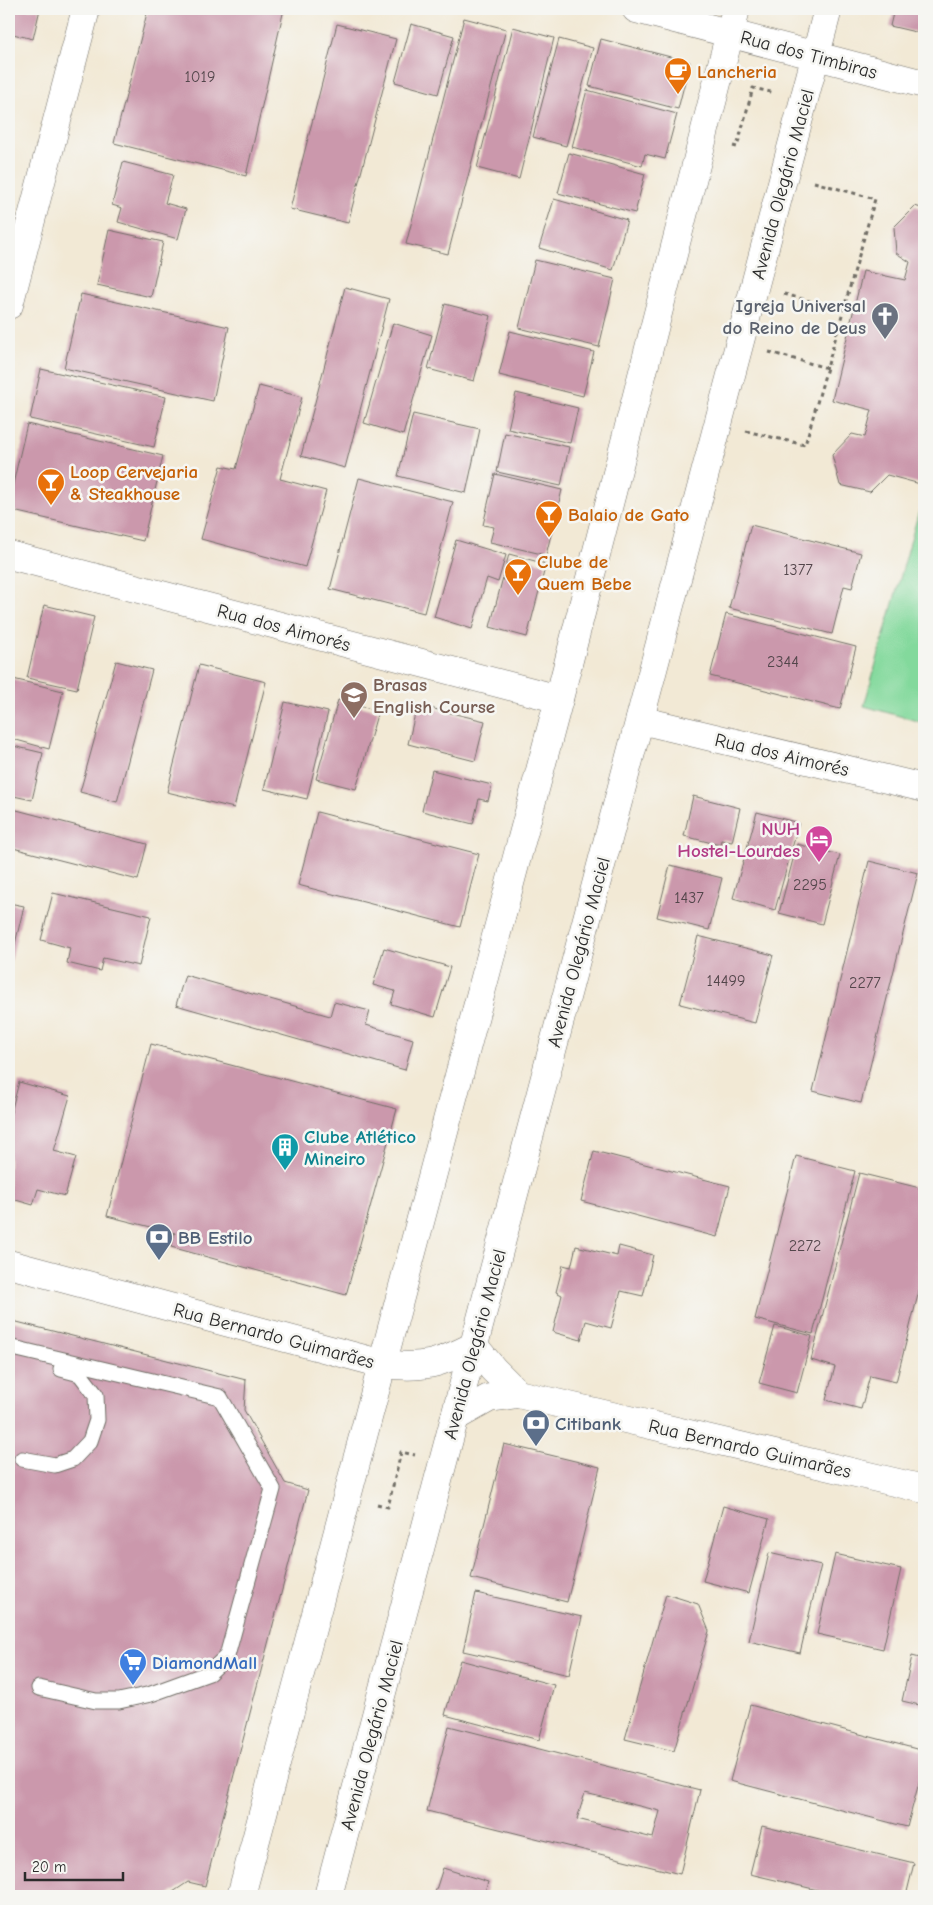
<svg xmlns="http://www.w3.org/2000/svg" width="933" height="1905" font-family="'Comic Neue',sans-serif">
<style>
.green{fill:#83d99c;stroke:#578264}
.building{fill:#cb98ac;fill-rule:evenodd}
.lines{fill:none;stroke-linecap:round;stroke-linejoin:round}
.lane-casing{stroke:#716e66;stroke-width:17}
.street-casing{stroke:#716e66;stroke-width:29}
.secondary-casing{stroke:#716e66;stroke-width:29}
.path{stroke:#716e66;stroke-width:3;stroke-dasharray:4 4;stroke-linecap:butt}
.lane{stroke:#fff;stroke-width:15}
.street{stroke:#fff;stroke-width:28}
.secondary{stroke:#fff;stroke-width:28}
.labels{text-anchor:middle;stroke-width:5;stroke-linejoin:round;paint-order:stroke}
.number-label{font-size:16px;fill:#53464b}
.street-label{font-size:19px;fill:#2b2b2b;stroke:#f6f6f2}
.food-label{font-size:19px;font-weight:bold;fill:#c56008;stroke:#f6f6f2;text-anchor:start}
.worship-label{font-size:19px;font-weight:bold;fill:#5b616d;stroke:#f6f6f2;text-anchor:end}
.education-label{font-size:19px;font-weight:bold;fill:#785e54;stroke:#f6f6f2;text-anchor:start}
.hotel-label{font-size:19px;font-weight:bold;fill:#b23c85;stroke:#f6f6f2;text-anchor:end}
.culture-label{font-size:19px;font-weight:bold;fill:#0d838f;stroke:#f6f6f2;text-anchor:start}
.service-label{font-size:19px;font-weight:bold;fill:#4e5e75;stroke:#f6f6f2;text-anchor:start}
.shop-label{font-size:19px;font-weight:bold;fill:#366cbe;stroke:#f6f6f2;text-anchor:start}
</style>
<rect width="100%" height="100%" fill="#f6f6f2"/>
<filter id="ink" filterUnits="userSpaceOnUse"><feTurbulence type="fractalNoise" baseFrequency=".02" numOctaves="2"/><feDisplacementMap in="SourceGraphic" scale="10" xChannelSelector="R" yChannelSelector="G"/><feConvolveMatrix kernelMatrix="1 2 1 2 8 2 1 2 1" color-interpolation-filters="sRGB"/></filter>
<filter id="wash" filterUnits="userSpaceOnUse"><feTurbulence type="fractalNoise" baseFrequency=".0096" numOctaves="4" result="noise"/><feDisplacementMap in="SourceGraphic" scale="20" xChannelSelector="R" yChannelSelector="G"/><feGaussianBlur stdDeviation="1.12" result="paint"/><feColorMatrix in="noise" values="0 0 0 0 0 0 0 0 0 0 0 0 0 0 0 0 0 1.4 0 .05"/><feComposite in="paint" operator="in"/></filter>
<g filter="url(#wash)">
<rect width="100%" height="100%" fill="#f2e9d5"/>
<path class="green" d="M 919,511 L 924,512 L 924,723 L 864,706 Z"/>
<g id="blocks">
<path class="building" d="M 9,9 L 40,9 L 33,39 L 9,33 Z
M 148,9 L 284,9 L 246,176 L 114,143 Z
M 894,9 L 924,9 L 924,34 L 890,26 Z
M 464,18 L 506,29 L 448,254 L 406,244 Z
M 337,24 L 396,39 L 348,223 L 290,209 Z
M 411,24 L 454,36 L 438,94 L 395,82 Z
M 513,27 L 554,38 L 519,179 L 477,168 Z
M 559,39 L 593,48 L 566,146 L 533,137 Z
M 601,39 L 690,62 L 678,109 L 589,86 Z
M 587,90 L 677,114 L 665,159 L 645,154 L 642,166 L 572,147 Z
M 569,153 L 645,174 L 635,213 L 558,193 Z
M 123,162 L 173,175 L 165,203 L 186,209 L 178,239 L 118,222 L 122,208 L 112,205 Z
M 554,199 L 627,220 L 613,270 L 539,248 Z
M 915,206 L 924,209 L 924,485 L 887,475 L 870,492 L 840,485 L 832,455 L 852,434 L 865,437 L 872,410 L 832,400 L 863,271 L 905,280 L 910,262 L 896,253 L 894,227 Z
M 109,230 L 163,242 L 151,297 L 97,285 Z
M 535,260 L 615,279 L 599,347 L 519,328 Z
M 345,287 L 389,299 L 345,468 L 301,456 Z
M 81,294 L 229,327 L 213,401 L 64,368 Z
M 445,304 L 491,316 L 474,381 L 428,369 Z
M 393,323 L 432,335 L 403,435 L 364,423 Z
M 510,331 L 594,352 L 583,396 L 499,375 Z
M 41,369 L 166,397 L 154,447 L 30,419 Z
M 259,386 L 302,397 L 280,479 L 326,491 L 305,567 L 201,539 L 221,466 L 236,469 Z
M 516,393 L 578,408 L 570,443 L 508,429 Z
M 413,414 L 480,429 L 466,493 L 398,476 Z
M 27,424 L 163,456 L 143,541 L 9,510 L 9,501 Z
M 505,433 L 569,447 L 561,486 L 497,472 Z
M 495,474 L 562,490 L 546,555 L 490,542 L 494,527 L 483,525 Z
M 359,478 L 453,502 L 424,613 L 330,589 Z
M 751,525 L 861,553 L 852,588 L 844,586 L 832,634 L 729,608 Z
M 456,540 L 506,555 L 498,582 L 487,578 L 472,629 L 434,617 Z
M 509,554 L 546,564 L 527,637 L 490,627 Z
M 44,605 L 94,617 L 77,689 L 27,678 Z
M 726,614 L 856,647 L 840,709 L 710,676 Z
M 116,661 L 152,670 L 117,802 L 80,792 Z
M 199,665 L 266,682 L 234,808 L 167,792 Z
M 9,678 L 63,691 L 49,749 L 9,738 Z
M 338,700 L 378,711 L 356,789 L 316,779 Z
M 285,702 L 328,712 L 307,799 L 264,789 Z
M 417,705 L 485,721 L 475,761 L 408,744 Z
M 9,745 L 43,753 L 32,800 L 9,795 Z
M 432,770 L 492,785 L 488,801 L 479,799 L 473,824 L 422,811 Z
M 693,796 L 740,808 L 732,842 L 721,840 L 720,845 L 684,836 Z
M 9,808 L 147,844 L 138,880 L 9,847 Z
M 317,812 L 479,854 L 460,927 L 298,885 Z
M 757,812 L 799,823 L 775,910 L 733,898 Z
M 797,844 L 840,855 L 822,924 L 779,913 Z
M 869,861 L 918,873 L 861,1103 L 813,1091 Z
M 670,865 L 722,878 L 709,930 L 657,917 Z
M 53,893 L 151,916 L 139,966 L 103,958 L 100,971 L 67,963 L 70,948 L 41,940 Z
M 9,903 L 24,906 L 11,961 L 9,960 Z
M 698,936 L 773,955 L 755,1023 L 680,1004 Z
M 384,948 L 450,967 L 435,1017 L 391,1004 L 395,991 L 373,985 Z
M 185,975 L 330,1016 L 334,1002 L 370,1011 L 366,1025 L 413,1039 L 405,1070 L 176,1005 Z
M 151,1044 L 397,1109 L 346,1295 L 171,1247 L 175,1233 L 107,1216 Z
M 19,1082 L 70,1096 L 54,1151 L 76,1157 L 65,1196 L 38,1189 L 33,1205 L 9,1198 L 9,1120 Z
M 594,1151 L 730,1186 L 717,1237 L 581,1201 Z
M 796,1156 L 855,1171 L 813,1334 L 755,1319 Z
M 859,1173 L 924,1189 L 924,1271 L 896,1382 L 870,1376 L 861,1409 L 826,1400 L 835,1367 L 811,1360 Z
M 576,1246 L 617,1256 L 619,1246 L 653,1255 L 643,1296 L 621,1291 L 611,1328 L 586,1321 L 581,1340 L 553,1332 L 562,1295 L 556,1292 L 563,1265 L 571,1267 Z
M 9,1320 L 246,1380 L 244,1410 L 285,1483 L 308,1490 L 205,1886 L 188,1882 L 167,1896 L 9,1896 Z
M 775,1326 L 812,1336 L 797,1393 L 759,1383 Z
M 504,1444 L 600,1467 L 567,1602 L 471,1578 Z
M 723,1506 L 769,1519 L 749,1593 L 703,1581 Z
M 769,1553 L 821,1565 L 800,1653 L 749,1641 Z
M 835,1554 L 901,1569 L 883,1649 L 817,1634 Z
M 476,1593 L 582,1617 L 569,1675 L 463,1651 Z
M 666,1594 L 698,1604 L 709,1631 L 674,1751 L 625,1739 Z
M 912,1656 L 924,1659 L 924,1706 L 902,1701 Z
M 460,1660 L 554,1685 L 539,1740 L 445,1715 Z
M 750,1705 L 924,1751 L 924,1764 L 907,1827 L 730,1781 Z
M 449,1726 L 700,1790 L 680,1874 L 427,1811 ZM 585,1793 L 660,1811 L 653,1838 L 577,1819 Z
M 762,1826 L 914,1863 L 906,1896 L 843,1896 L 750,1874 Z
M 443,1868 L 488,1882 L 484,1896 L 434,1896 Z"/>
</g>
</g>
<g filter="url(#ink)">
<use href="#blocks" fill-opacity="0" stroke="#716e66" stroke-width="1"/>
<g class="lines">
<g class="lane-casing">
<path id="lane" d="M 9,1347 L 220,1397 L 273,1489 L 227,1656 L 209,1673 L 151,1694 L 119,1701 L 96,1701 L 39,1688
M 22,1459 L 55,1465 L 73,1459 L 90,1441 L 97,1420 L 96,1395 L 80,1374 L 61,1369"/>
</g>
<g class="street-casing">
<path id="street" d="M 9,305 L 86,9
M 9,555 L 559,699
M 640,720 L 924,788
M 9,1264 L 383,1364 C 423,1369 439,1364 474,1346 L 493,1369 L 518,1394
M 455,1417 L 489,1398 L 518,1394 L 924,1489"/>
</g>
<g class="secondary-casing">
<path id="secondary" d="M 636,9 L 924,84
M 241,1896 L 559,699 L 736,9
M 328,1896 L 828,9"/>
</g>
<path class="path" d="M 733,146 L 737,147 L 753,88 L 775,93
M 784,294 L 843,310
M 769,352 L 827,368
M 746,431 L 805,445 L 875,199 L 814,182
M 377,1504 L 388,1507 L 401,1452 L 415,1455"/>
<use href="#lane" class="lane"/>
<use href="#street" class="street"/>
<use href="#secondary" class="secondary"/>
</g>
</g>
<defs>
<g id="cafe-pin" transform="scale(1.4375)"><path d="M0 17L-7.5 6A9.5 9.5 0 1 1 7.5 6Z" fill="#e8710a" stroke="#f6f6f2"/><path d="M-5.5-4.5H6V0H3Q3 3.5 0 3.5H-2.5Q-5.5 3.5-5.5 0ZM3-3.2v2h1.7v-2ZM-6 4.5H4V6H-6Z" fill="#fff"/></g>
<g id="church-pin" transform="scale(1.4375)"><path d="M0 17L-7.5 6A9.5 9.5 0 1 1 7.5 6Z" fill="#6b7280" stroke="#f6f6f2"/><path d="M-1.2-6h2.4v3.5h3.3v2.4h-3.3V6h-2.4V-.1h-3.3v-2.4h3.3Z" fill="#fff"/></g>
<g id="bar-pin" transform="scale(1.4375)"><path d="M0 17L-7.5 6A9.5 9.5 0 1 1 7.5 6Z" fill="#e8710a" stroke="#f6f6f2"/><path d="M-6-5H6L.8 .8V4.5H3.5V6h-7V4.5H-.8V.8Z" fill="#fff"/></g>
<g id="university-pin" transform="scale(1.4375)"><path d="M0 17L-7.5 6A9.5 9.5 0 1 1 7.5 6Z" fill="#8d6e63" stroke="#f6f6f2"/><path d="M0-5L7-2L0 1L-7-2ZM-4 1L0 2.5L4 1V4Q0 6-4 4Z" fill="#fff"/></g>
<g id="hotel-pin" transform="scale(1.4375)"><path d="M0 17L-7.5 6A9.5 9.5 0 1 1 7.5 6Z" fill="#d1479c" stroke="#f6f6f2"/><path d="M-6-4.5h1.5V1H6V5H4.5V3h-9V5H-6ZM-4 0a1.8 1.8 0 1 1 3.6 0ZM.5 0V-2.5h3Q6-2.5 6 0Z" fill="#fff"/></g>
<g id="building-pin" transform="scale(1.4375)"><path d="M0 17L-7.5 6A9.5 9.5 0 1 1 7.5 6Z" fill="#0f9aa8" stroke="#f6f6f2"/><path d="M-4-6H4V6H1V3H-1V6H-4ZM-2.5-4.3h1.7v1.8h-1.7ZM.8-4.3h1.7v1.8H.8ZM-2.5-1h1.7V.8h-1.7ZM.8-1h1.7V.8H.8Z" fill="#fff"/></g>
<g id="bank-pin" transform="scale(1.4375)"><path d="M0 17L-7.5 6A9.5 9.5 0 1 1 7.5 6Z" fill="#5c6f8a" stroke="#f6f6f2"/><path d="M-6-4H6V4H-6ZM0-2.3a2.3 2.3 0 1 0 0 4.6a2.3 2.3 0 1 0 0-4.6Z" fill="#fff"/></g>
<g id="supermarket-pin" transform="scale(1.4375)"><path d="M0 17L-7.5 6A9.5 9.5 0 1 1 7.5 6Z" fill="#3f7fe0" stroke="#f6f6f2"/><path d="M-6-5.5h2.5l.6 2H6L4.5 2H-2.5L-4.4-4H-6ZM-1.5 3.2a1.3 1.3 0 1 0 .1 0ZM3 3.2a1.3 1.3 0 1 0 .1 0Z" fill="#fff"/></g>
</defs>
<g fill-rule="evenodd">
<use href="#cafe-pin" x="678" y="71"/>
<use href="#church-pin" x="885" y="316"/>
<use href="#bar-pin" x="51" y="482"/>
<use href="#bar-pin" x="549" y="514"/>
<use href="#bar-pin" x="518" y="572"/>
<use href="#university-pin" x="354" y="695"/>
<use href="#hotel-pin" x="819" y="839"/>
<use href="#building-pin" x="285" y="1147"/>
<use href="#bank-pin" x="159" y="1237"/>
<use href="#bank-pin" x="536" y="1423"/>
<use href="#supermarket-pin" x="133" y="1662"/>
</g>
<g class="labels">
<g class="number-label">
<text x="200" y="82">1019</text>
<text x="798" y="575">1377</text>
<text x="783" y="667">2344</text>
<text x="810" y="890">2295</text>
<text x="689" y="903">1437</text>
<text x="726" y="986">14499</text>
<text x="865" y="988">2277</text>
<text x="805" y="1251">2272</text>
</g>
<g class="street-label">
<text transform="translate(809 54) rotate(15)" y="7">Rua dos Timbiras</text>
<text transform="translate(782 184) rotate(-75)" y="7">Avenida Olegário Maciel</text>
<text transform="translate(284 627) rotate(15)" y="7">Rua dos Aimorés</text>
<text transform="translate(782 754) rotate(13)" y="7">Rua dos Aimorés</text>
<text transform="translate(578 952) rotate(-75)" y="7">Avenida Olegário Maciel</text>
<text transform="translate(274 1335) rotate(15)" y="7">Rua Bernardo Guimarães</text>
<text transform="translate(474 1344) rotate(-75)" y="7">Avenida Olegário Maciel</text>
<text transform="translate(750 1448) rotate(13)" y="7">Rua Bernardo Guimarães</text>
<text transform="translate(371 1735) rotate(-75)" y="7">Avenida Olegário Maciel</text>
</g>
<g class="food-label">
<text x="697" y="78">Lancheria</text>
<text x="70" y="478">Loop Cervejaria<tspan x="70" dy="22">&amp; Steakhouse</tspan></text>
<text x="568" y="521">Balaio de Gato</text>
<text x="537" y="568">Clube de<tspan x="537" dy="22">Quem Bebe</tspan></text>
</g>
<g class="worship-label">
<text x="866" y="312">Igreja Universal<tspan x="866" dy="22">do Reino de Deus</tspan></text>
</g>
<g class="education-label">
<text x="373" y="691">Brasas<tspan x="373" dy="22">English Course</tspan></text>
</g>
<g class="hotel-label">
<text x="800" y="835">NUH<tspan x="800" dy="22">Hostel-Lourdes</tspan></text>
</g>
<g class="culture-label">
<text x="304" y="1143">Clube Atlético<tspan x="304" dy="22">Mineiro</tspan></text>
</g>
<g class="service-label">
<text x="178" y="1244">BB Estilo</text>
<text x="555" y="1430">Citibank</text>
</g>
<g class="shop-label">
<text x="152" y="1669">DiamondMall</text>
</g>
</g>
<rect width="933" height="1905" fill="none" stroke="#f6f6f2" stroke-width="30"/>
<path d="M25 1872v8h98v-8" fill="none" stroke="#2b2b2b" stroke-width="2.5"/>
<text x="32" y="1872" font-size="15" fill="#2b2b2b" stroke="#f6f6f2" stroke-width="4" paint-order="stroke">20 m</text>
</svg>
